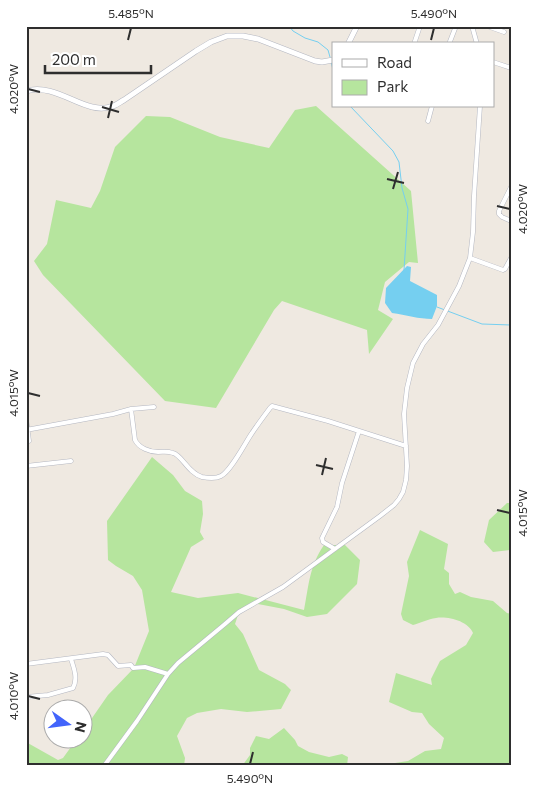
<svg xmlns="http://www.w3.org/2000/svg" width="537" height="792" font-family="Commissioner,sans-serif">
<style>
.green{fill:#b6e59e}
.water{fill:#75cff0}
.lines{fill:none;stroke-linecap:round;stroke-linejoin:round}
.stream{stroke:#75cff0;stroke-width:1}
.street-casing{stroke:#b4b7c1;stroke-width:5}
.secondary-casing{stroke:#b4b7c1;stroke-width:6}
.street{stroke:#fff;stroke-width:4}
.secondary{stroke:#fff;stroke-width:5}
.ticks{fill:none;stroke:#2e2e2e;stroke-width:2}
.neatline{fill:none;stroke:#2e2e2e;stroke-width:2}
.ticks-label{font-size:12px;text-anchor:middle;fill:#2e2e2e}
</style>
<rect width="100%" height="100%" fill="#efe9e1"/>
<path class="green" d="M 316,106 L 411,191 L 418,263 L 409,262 L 385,282 L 378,310 L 393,319 L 369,354 L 367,330 L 282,301 L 274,310 L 216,408 L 165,401 L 43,275 L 34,261 L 47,244 L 56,200 L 91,208 L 100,191 L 115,147 L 146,116 L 170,117 L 220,137 L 269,148 L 295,110 Z
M 152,457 L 173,475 L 185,491 L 202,501 L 203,514 L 200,532 L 204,539 L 191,547 L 171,592 L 198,598 L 238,593 L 304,610 C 309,585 309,567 324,545 L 345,545 L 360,560 L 357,584 L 327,614 L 307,617 L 284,609 L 253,603 L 239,612 L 235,624 L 243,634 L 259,670 L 285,684 L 291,690 L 281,709 L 247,712 L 221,709 L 197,713 L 187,718 L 177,736 L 185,758 L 184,766 L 26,766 L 26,742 L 58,760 L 63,758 L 76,740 L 82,740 L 83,731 L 108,695 L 134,668 L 149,631 L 142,590 L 133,576 L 116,566 L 108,560 L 107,521 Z
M 507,503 L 511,503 L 511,550 L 493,552 L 484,542 L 489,520 Z
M 420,530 L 448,544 L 444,569 L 449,573 L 449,584 L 455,594 L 460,592 L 471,597 L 493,601 L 507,613 L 511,614 L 511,766 L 390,766 L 395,763 L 408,761 L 425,751 L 441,749 L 444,738 L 429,724 L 422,713 L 412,712 L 389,702 L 396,673 L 432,685 L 431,679 L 440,661 L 466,645 L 473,633 C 468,621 448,616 436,618 C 428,619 420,623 413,625 L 403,620 L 401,614 L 409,576 L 407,562 Z
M 284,728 L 295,740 L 298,746 L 309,752 L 329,757 L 342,754 L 348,757 L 347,766 L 242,766 L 250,755 L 250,748 L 256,736 L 269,739 Z"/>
<path class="water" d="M 407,266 L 411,267 L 410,281 L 437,295 L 437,306 L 432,319 C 419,319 406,315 392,313 L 385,303 L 386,288 Z"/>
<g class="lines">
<path class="stream" d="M 289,26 L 293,31 L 305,38 L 318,42 L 328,50 L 330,57
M 331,61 L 333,70
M 350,106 L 393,151 L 399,162 L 402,188 L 408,209 L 404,270
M 437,307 L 482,324 L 511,325"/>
<g class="street-casing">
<path id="street" d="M 472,26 L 477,44
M 487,26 L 504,32
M 414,44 L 420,26
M 449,44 L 456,26
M 493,62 L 511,68
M 428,121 L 432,106
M 511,187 L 499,211 L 499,214 L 502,217 L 511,221
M 470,258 L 503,270 L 505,269 L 511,258
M 131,409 L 135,440 C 139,448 150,452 158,452 C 164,452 167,451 173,453 C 182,455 188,473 202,477 C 207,478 216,479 221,476 C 231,471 245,443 252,433 C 258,424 264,416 270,408 L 272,406 L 328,421 L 406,446
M 26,418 L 29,441
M 26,430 L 113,414 L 131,409 L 154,407
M 26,466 L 71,461
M 335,549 L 323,542 L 322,538 L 337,507 L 342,483 L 359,431
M 26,664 L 103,654 L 108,655 L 118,666 L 131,665 L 133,668 L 145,667 L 168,674
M 26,697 L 48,695 L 73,688 C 78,679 74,668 71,659
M 104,766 L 137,721 L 168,674 L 178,663 L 225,624 L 239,612 L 283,587 L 380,516 L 394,505 L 399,499 L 403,492 L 406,480 L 407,466 L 404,414 L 407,388 L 413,363 L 423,344 L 438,325 L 459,286 L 470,258 L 473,232 L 474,196 L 480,106"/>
</g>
<g class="secondary-casing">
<path id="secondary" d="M 348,44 L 357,26
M 26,91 C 59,82 85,117 113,106 C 117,105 120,102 124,100 L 196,51 L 211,42 L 227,36 L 243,36 L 258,39 L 315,61 L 322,62 L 333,60"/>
</g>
<use href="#street" class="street"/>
<use href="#secondary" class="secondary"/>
</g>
<path class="ticks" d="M 128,40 L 131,28M 431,40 L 434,28M 28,89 L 40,92M 102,107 L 119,112M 108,118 L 112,101M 387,179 L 404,183M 393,189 L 398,172M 497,206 L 510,209M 28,393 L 40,396M 316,465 L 333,469M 322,475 L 326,458M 497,510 L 510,513M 28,696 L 40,699M 250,764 L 253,752"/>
<rect width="537" height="792" fill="none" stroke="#ffffff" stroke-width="55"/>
<rect x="332" y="42" width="162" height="65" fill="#ffffff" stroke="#ababab"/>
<rect x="342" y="59" width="25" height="8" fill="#ffffff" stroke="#ababab"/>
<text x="377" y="68" font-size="15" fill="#2e2e2e">Road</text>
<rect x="342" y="80" width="25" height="15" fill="#b6e59e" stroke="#ababab"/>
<text x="377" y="92" font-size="15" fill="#2e2e2e">Park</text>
<g transform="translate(68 724) rotate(104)"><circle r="24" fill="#ffffff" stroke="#ababab"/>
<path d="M0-4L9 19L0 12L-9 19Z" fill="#4264fb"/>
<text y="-8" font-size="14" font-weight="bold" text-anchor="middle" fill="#2e2e2e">N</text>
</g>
<path d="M45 65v8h106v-8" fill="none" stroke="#2e2e2e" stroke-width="2.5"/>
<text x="52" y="65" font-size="15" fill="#2e2e2e" stroke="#ffffff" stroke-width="4" paint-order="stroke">200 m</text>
<rect x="28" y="28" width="482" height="736" class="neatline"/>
<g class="ticks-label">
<text x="131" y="18">5.485°N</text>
<text x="434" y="18">5.490°N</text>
<text transform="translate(14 89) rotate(-90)" y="4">4.020°W</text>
<text transform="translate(523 209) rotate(-90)" y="4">4.020°W</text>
<text transform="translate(14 393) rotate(-90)" y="4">4.015°W</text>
<text transform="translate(523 513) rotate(-90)" y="4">4.015°W</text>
<text transform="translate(14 696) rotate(-90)" y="4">4.010°W</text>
<text x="250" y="783">5.490°N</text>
</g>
</svg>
